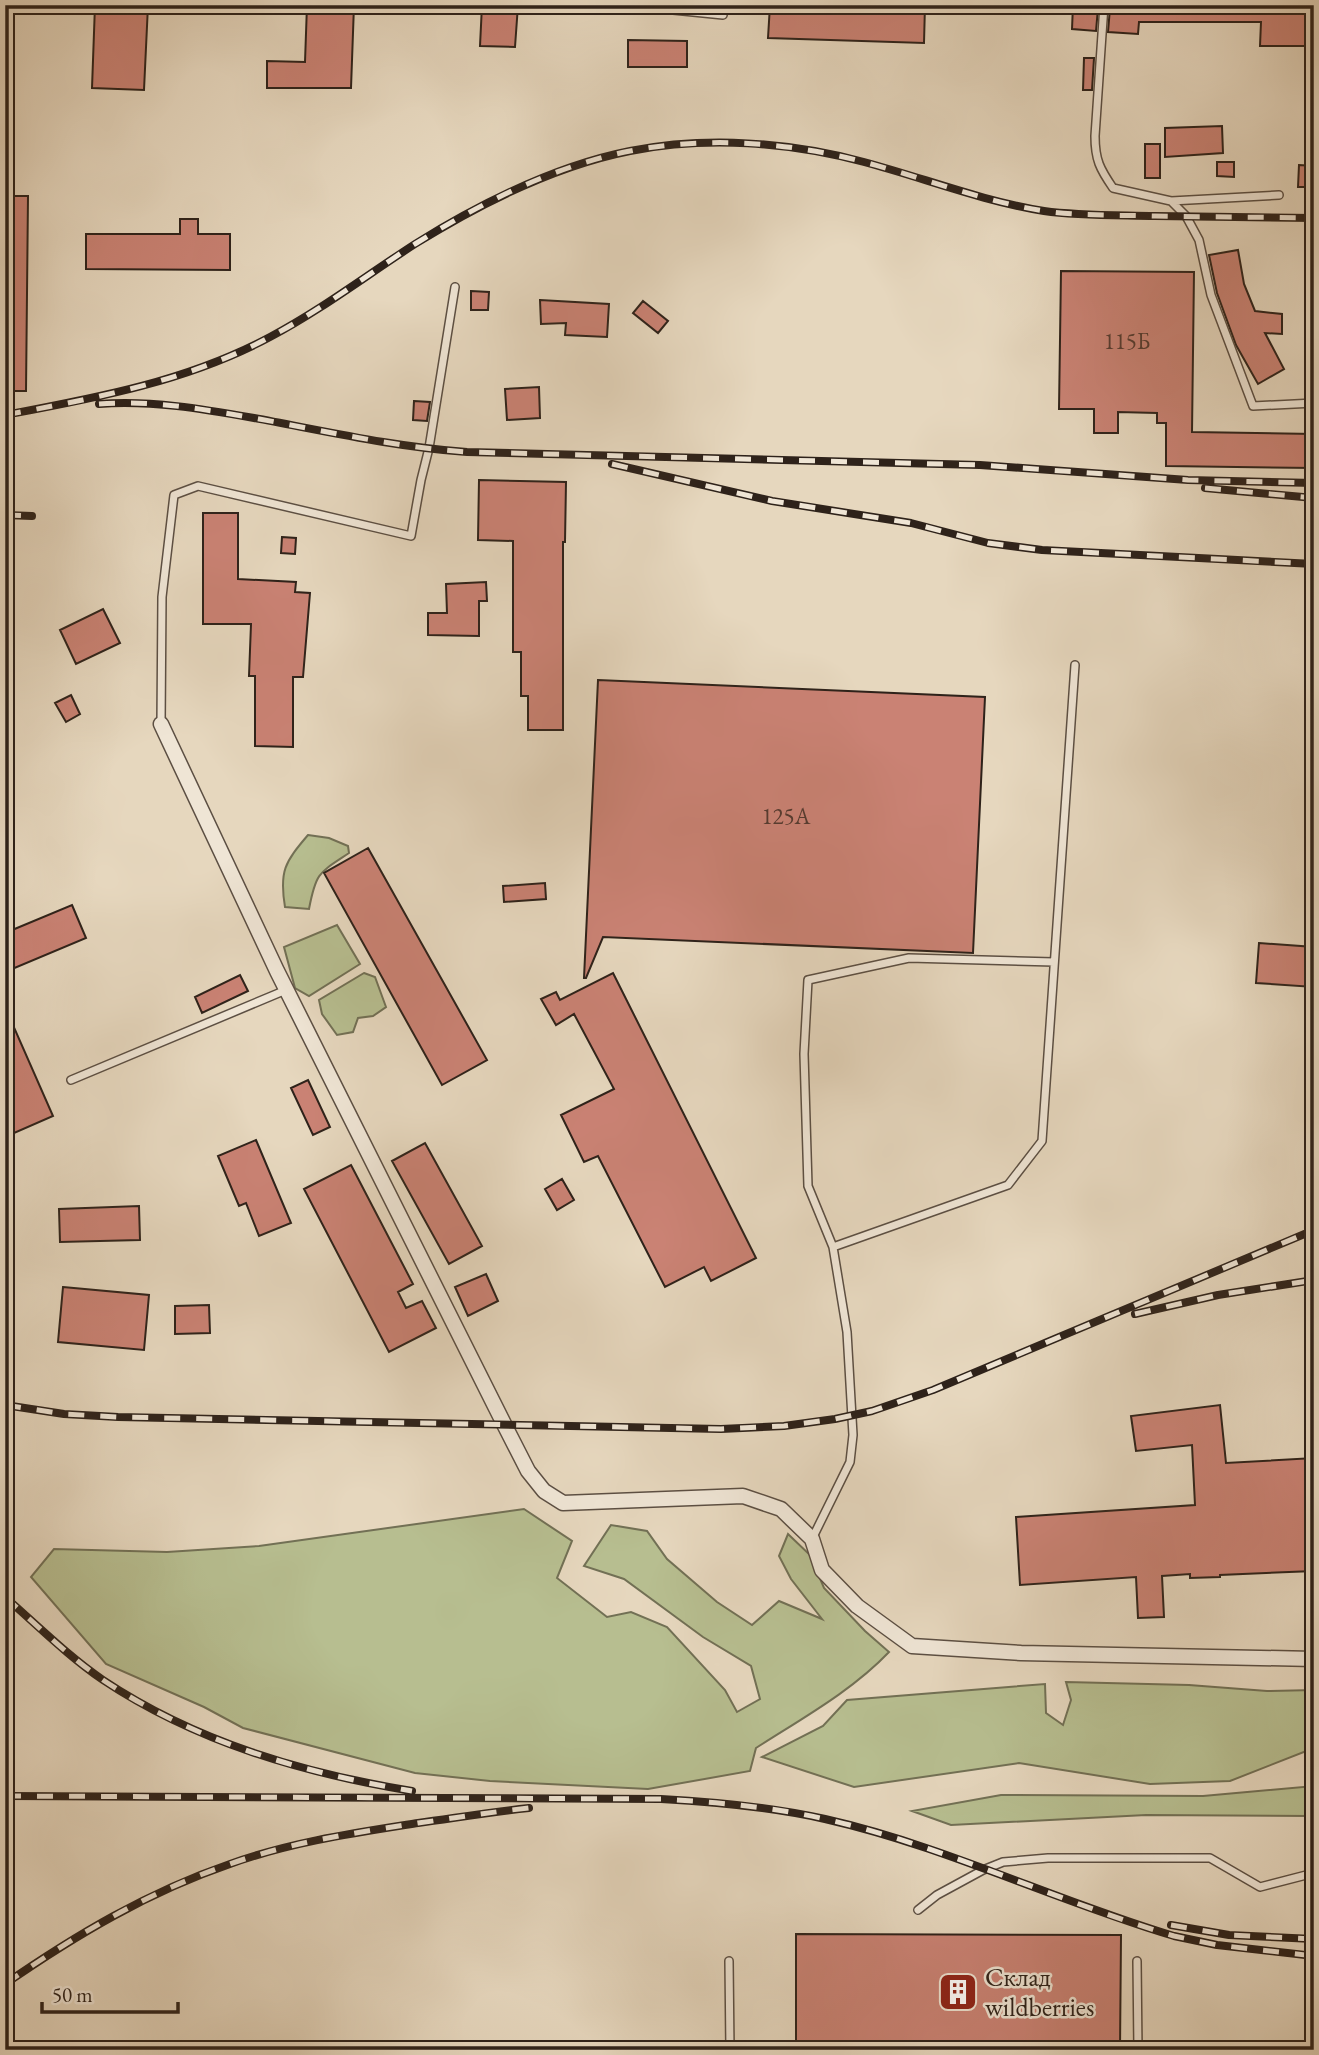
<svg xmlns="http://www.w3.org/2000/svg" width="1319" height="2055" font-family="'EB Garamond',serif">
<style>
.green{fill:#b7be90;stroke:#727055;stroke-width:2}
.building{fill:#ca8274;stroke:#2e221a;stroke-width:2}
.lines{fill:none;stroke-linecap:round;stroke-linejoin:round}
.lane-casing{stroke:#5c4f43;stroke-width:10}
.street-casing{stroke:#5c4f43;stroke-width:17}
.lane{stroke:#efe5d5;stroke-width:7}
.street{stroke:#efe5d5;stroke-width:14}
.rail-casing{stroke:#2e221a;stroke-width:8}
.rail{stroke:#efe5d5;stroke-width:5;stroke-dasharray:16;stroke-linecap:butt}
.labels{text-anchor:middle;stroke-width:5;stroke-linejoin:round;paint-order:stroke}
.number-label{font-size:23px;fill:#553a30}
.poi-label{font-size:26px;fill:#2e221a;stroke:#efe5d5;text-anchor:start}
</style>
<rect width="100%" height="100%" fill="#e6d7be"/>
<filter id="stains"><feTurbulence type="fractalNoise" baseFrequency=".00286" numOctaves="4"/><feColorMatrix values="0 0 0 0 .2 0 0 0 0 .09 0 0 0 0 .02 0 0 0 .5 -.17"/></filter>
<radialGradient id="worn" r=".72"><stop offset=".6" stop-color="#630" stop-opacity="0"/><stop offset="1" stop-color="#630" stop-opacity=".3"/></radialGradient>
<path class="green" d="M 308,835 L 329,838 L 348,846 L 349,853 C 319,873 316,872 309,909 L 285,907 C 279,871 285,862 308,835 Z
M 337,925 L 360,964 L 309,996 L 295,988 L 284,947 Z
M 364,973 L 375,977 L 386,1007 L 373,1016 L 358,1018 L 353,1032 L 337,1035 L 322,1014 L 319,1000 Z
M 524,1509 L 572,1541 L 557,1578 L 607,1617 L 631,1612 L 667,1627 L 725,1690 L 737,1712 L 760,1699 L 751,1666 L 703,1637 L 624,1579 L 584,1566 L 611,1525 L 647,1531 L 667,1559 L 717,1602 L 752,1625 L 779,1601 L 822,1619 L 791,1579 L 779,1556 L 788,1534 L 810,1555 L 824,1588 L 865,1631 L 889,1652 C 852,1691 801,1719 756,1748 L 750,1771 L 648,1789 L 490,1781 L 415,1773 L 243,1728 L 204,1707 L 106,1664 L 31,1577 L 54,1549 L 167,1552 L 259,1546 Z
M 1066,1682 L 1189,1685 L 1267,1691 L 1314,1690 L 1314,1748 L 1230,1781 L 1150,1784 L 1019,1763 L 854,1787 L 762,1757 L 823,1726 L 847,1700 L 1045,1684 L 1046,1713 L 1063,1725 L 1071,1700 Z
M 1314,1786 L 1314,1816 L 1309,1816 L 1146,1815 L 951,1825 L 912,1811 L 1001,1795 L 1203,1796 Z"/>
<path class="building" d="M 95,5 L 148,5 L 144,90 L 92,88 Z
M 307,5 L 354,5 L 351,88 L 267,88 L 267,61 L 305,62 Z
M 482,5 L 518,5 L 515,47 L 480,46 Z
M 770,5 L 925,5 L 924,43 L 768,38 Z
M 1073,5 L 1096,5 L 1098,8 L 1096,31 L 1072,29 Z
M 1133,5 L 1314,5 L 1314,46 L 1260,46 L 1261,22 L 1139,22 L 1138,34 L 1108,32 L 1110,8 L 1133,8 Z
M 628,40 L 687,41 L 687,67 L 628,67 Z
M 1084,58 L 1094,58 L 1092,90 L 1083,90 Z
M 1222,126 L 1223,153 L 1165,157 L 1165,128 Z
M 1145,144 L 1160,144 L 1160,178 L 1145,178 Z
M 1217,162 L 1234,162 L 1234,177 L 1217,176 Z
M 1299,165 L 1314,166 L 1314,187 L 1298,187 Z
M 5,196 L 28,196 L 26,391 L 5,391 Z
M 180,219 L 198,219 L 198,234 L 230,234 L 230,270 L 86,269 L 86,234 L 180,234 Z
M 1238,250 L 1244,284 L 1255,311 L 1282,314 L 1282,334 L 1265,333 L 1284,369 L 1258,384 L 1236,345 L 1217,293 L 1209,255 Z
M 1061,271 L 1194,272 L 1192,432 L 1314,434 L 1314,468 L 1166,466 L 1166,423 L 1157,423 L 1157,413 L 1118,412 L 1118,433 L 1094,433 L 1094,409 L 1059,409 Z
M 471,291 L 489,292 L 488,310 L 471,310 Z
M 540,300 L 609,304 L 607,337 L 565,335 L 566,323 L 541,324 Z
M 643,301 L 668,321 L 658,333 L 633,313 Z
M 539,387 L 540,418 L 507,420 L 505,389 Z
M 414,401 L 430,402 L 427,421 L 413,420 Z
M 479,480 L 566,482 L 565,542 L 563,542 L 563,730 L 528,730 L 528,696 L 521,696 L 521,652 L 513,652 L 513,541 L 478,540 Z
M 203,513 L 238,513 L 238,579 L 296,582 L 295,592 L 310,593 L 303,677 L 293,677 L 293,747 L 255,746 L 255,676 L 249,676 L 251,624 L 203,624 Z
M 282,537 L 296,538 L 295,554 L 281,553 Z
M 486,582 L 487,601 L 479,601 L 479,636 L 428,635 L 428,613 L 447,613 L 446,584 Z
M 103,609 L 120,643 L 76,664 L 60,630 Z
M 598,680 L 985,697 L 973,953 L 603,937 L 586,978 L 584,978 Z
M 71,695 L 80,714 L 66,722 L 55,703 Z
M 368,848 L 487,1060 L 442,1085 L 324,873 Z
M 545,883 L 546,899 L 504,902 L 503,886 Z
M 72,905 L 86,938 L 5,972 L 5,933 Z
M 1259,943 L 1314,947 L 1314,987 L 1256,983 Z
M 613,973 L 756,1258 L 711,1281 L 704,1267 L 665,1287 L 598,1156 L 584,1162 L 561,1115 L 614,1089 L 574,1014 L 556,1025 L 541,999 L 556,992 L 560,1000 Z
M 240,975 L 248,991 L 202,1013 L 195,997 Z
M 5,1007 L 53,1116 L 5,1137 Z
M 308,1080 L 330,1127 L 313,1135 L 291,1088 Z
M 256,1140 L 291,1223 L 259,1236 L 246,1203 L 239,1206 L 218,1156 Z
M 425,1143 L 482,1246 L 449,1264 L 392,1161 Z
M 351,1165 L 413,1284 L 398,1292 L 406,1308 L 422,1301 L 436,1328 L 389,1352 L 304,1189 Z
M 562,1179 L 574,1200 L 557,1210 L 545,1189 Z
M 139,1206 L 140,1240 L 60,1242 L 59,1209 Z
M 486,1274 L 498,1301 L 468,1316 L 455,1287 Z
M 63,1287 L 149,1295 L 144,1350 L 58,1342 Z
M 209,1305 L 210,1333 L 175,1334 L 175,1306 Z
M 1220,1405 L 1226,1463 L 1314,1458 L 1314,1571 L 1220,1575 L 1220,1577 L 1190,1578 L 1190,1574 L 1162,1576 L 1164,1617 L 1138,1618 L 1136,1577 L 1020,1585 L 1016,1517 L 1195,1505 L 1192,1445 L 1136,1451 L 1131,1416 Z
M 796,1934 L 1121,1935 L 1120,2050 L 796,2050 Z"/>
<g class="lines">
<g class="lane-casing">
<path id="lane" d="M 623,5 L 723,15
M 1104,5 L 1095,136 C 1095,160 1100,169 1113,188 L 1171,201 L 1186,216 L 1199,240 L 1211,295 L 1253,406 L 1314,403
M 1171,201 L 1279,195
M 161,724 L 162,597 L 174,495 L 198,486 L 411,536 L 421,480 L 429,448 L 455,287
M 71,1080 L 286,990
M 833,1247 L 1008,1185 L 1042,1141 L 1075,665
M 812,1539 L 850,1462 L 853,1435 L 847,1332 L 833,1247 L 808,1186 L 804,1054 L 808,980 L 909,958 L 1054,962
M 918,1910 L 937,1895 L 983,1870 L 1003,1862 L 1048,1858 L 1210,1858 L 1260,1887 L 1314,1873
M 729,1961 L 730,2050
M 1137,1961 L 1138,2050"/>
</g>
<g class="street-casing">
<path id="street" d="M 161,724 L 277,971 L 505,1426 L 528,1471 L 544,1491 L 563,1503 L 743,1496 L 781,1509 L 812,1539 L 822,1570 L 857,1606 L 912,1646 L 1021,1653 L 1314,1659"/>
</g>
<use href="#lane" class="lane"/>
<use href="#street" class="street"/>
<g class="rail-casing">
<path id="rail" d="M 99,404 C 151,400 203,409 254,418 C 325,431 395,447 467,452 L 980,465 L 1188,480 L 1314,483
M 5,415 C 96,398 188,381 270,337 C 321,310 367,275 415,244 C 481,203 554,166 630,151 C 707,136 789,142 864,162 C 924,178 982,201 1044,211 C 1080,216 1118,215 1155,216 C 1208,217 1261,217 1314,218
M 612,464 L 772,501 L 911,523 L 988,543 L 1042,550 L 1314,564
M 1205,488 L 1314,498
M 5,515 L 32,516
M 1135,1314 L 1218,1295 L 1314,1280
M 5,1405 L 64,1414 L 118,1417 L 721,1429 L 784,1426 L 835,1419 L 872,1411 L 933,1390 L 1314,1230
M 5,1597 C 37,1625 68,1656 103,1680 C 196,1742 303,1773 412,1791
M 5,1796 L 661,1799 C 716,1802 772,1807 825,1819 C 945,1846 1056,1901 1174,1936 L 1217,1945 L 1314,1956
M 1171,1925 L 1229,1935 L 1314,1939
M 5,1984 C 76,1935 148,1892 230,1864 C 291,1842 354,1833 418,1823 C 455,1818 491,1812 529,1808"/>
</g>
<use href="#rail" class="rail"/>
</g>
<defs>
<g id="building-square" transform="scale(2.0125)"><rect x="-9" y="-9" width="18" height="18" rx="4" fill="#8f2418" stroke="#efe5d5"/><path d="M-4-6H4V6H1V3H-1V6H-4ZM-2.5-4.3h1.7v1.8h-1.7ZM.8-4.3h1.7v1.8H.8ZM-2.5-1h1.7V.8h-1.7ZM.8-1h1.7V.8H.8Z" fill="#fff"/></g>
</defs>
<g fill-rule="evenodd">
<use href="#building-square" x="958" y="1992"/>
</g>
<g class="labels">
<g class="number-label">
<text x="1127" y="349">115Б</text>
<text x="786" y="824">125А</text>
</g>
<g class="poi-label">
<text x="985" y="1986">Склад<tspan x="985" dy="30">wildberries</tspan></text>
</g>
</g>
<rect width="1319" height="2055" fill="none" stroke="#e6d7be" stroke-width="28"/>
<rect x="7" y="7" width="1305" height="2041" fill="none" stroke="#2e221a" stroke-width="3.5"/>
<rect x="14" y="14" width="1291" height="2027" fill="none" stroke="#2e221a" stroke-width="2"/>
<path d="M42 2002v10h136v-10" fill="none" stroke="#2e221a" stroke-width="3.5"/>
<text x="52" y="2002" font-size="21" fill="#2e221a" stroke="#efe5d5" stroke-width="5" paint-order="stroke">50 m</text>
<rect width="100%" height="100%" filter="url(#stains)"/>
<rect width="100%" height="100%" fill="url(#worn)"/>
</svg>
